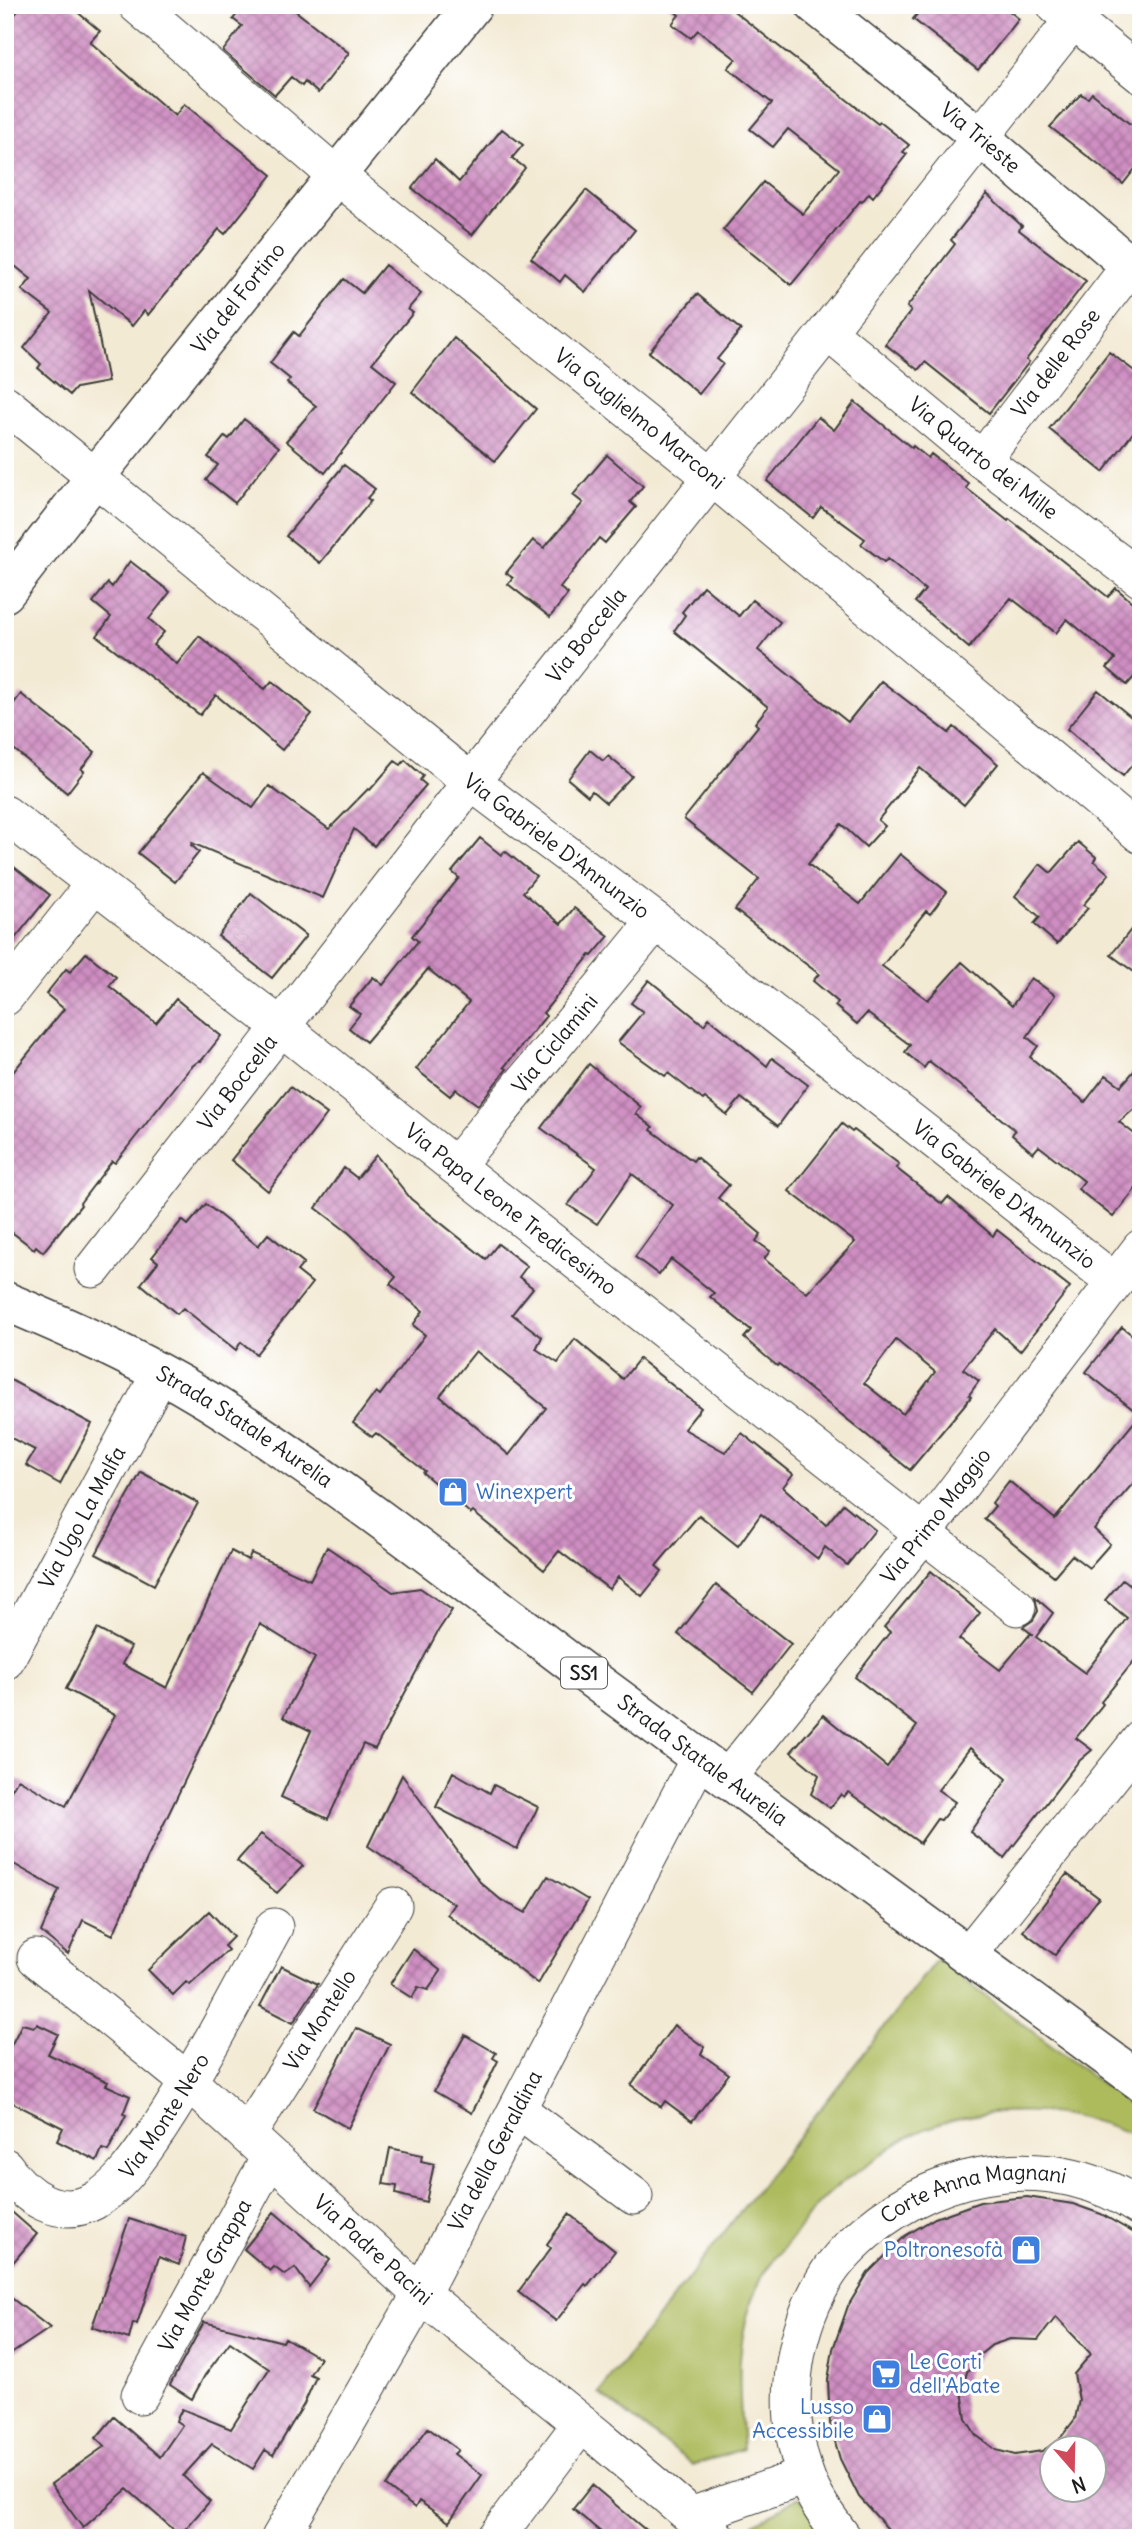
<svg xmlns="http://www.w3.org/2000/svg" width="1146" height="2543" font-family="Delius,sans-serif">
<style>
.green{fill:#adbb5d;stroke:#646c3c;stroke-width:2}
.building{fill:url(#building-cross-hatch);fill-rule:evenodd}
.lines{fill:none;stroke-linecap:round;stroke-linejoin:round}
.street-casing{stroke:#3c3b38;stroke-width:39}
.secondary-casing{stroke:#3c3b38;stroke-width:41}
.primary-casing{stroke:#3c3b38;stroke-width:41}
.street{stroke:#fff;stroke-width:37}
.secondary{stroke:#fff;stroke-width:38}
.primary{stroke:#fff;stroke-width:38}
.labels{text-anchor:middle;stroke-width:6;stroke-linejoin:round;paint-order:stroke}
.shield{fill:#fff;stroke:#606060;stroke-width:2}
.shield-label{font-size:19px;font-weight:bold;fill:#1c1c1c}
.street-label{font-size:21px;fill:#1c1c1c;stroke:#fff}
.shop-label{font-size:21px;fill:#366cbe;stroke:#fff;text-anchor:start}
</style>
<defs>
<pattern id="building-cross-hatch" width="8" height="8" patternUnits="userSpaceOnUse" patternTransform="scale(1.75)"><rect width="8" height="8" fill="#cf8ec2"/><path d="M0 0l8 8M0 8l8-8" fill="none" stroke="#a7739d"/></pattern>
</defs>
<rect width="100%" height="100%" fill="#fff"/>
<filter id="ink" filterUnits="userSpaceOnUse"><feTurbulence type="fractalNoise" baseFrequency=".0143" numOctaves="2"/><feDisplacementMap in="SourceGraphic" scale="14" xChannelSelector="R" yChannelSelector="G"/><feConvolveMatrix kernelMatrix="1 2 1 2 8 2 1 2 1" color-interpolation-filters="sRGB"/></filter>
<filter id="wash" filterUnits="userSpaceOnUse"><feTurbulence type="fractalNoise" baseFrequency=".00686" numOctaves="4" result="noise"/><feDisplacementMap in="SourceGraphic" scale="28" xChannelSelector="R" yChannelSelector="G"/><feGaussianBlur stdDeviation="1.57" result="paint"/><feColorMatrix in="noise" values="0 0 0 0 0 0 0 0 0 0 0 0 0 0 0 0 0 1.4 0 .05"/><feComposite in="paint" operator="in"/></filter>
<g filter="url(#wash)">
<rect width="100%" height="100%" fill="#f3ead4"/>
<path class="green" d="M 937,1959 L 1141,2114 L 1141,2138 C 1070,2106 985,2101 914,2134 C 899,2141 884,2153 870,2163 C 849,2177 829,2191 813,2210 C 806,2218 800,2227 794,2236 C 783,2250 766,2265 759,2282 C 733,2341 739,2387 743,2449 L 693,2465 L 599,2393 Z
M 799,2497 L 829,2538 L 755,2538 L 752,2535 L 751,2526 Z"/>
<g id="blocks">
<path class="building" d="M 23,5 L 69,5 L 100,31 L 90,42 L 175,116 L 184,104 L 272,175 L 225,234 L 219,229 L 148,315 L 144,311 L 132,326 L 89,290 L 108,382 L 76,388 L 70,395 L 38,368 L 41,364 L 24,348 L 52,313 L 22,290 L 31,279 L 5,258 L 5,26 Z
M 245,5 L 288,5 L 349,53 L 318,93 L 305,82 L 302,86 L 291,77 L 275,95 L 223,51 L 242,26 L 233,19 Z
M 667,5 L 726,5 L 878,124 L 880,122 L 909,145 L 903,152 L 907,154 L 873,197 L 869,193 L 862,202 L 860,201 L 791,285 L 723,230 L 763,182 L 803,214 L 839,169 L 788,129 L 773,147 L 750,129 L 772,103 L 728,68 L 736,59 L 698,30 L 691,38 L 672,24 L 679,15 Z
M 925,5 L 1002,5 L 1019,19 L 978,70 L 913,19 Z
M 1092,93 L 1130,124 L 1141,119 L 1141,161 L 1123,184 L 1050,127 L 1081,94 L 1088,98 Z
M 502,129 L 523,145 L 512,158 L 525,168 L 472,235 L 412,188 L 435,159 L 459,182 Z
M 586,190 L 635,230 L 585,292 L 565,275 L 560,282 L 531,258 Z
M 987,194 L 1022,226 L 1019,230 L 1086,281 L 1026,360 L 1029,362 L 989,413 L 925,362 L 918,370 L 885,344 L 911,311 L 907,307 L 955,244 L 951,240 Z
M 385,265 L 421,294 L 408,309 L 413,313 L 372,363 L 396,382 L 325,473 L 286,441 L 316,406 L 287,383 L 290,379 L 270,363 L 294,332 L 299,336 L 344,279 L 362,293 Z
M 697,294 L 741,330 L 717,359 L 723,364 L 699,394 L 649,352 Z
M 454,338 L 536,409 L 495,461 L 412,392 Z
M 1109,352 L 1141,376 L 1141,422 L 1103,472 L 1049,429 Z
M 855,402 L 912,448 L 913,446 L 928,458 L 931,454 L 969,484 L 966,488 L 1008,521 L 1009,519 L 1026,532 L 1108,597 L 1116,588 L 1141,610 L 1141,681 L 1135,676 L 1127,685 L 1107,668 L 1115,659 L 1067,619 L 1056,633 L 1011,598 L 969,648 L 915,602 L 925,590 L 888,559 L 884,562 L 861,544 L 865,539 L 821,507 L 813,518 L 767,481 L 818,417 L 834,430 Z
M 244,419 L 279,447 L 235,503 L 206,480 L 218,465 L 208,457 L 225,436 L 229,439 Z
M 607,455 L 643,486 L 630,502 L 636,507 L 605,543 L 599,538 L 560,588 L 568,594 L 550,617 L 508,584 L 513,578 L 506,573 L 533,540 L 544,548 L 583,503 L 573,495 Z
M 344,465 L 375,489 L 367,498 L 371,501 L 320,563 L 286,536 Z
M 130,561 L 170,592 L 149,619 L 164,632 L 153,645 L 177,664 L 199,636 L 265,689 L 272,681 L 312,714 L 282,750 L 216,695 L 200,715 L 97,636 L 111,617 L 93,602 L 108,583 L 112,587 Z
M 703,586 L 739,616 L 752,600 L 780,622 L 758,650 L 848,722 L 881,681 L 949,733 L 954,727 L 998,764 L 964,805 L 920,768 L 878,820 L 885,826 L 866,847 L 841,824 L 808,864 L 860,904 L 900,854 L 947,892 L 930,914 L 926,911 L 882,966 L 928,1000 L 962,962 L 1012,1006 L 1031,978 L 1055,995 L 1027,1037 L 1038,1046 L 1030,1057 L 1085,1102 L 1106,1075 L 1121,1086 L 1141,1063 L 1141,1103 L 1119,1122 L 1141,1139 L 1141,1182 L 1113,1217 L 1078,1189 L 1084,1181 L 1039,1146 L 1033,1153 L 1012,1135 L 1015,1130 L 929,1061 L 924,1068 L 905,1052 L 910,1045 L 867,1013 L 857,1024 L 835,1006 L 838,1002 L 813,981 L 819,974 L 735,910 L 759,879 L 684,819 L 758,726 L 755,723 L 768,707 L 674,631 L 685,615 L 682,612 Z
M 1098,690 L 1141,725 L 1141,754 L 1123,776 L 1067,729 Z
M 21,694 L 95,752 L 81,769 L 84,771 L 67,793 L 5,742 L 5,715 Z
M 590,750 L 603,761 L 608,756 L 632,776 L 606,803 L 592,791 L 588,796 L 568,779 Z
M 405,760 L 423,776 L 420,780 L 426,785 L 374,846 L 354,829 L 323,898 L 192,843 L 191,845 L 199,852 L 175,882 L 138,853 L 203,772 L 253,808 L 269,786 L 329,829 L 368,789 L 370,790 L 395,761 L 401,765 Z
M 480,838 L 501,855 L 505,851 L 536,876 L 523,892 L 561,924 L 574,908 L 609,936 L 592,956 L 590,955 L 543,1013 L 546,1016 L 504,1067 L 507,1069 L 478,1105 L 456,1089 L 450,1096 L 416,1069 L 469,1002 L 428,969 L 366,1042 L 349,1028 L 360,1014 L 349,1006 L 373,977 L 383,985 L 418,941 L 412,936 L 459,878 L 452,872 Z
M 1078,842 L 1096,857 L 1094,861 L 1109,874 L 1083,905 L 1088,908 L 1057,944 L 1034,924 L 1040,917 L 1015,896 L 1040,864 L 1051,873 Z
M 5,860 L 50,895 L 5,951 Z
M 251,893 L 306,936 L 272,978 L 218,936 Z
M 1141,917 L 1141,977 L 1111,955 Z
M 86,953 L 116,977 L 109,986 L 156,1023 L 176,999 L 221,1036 L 201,1061 L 200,1060 L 191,1067 L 115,1163 L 112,1161 L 80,1203 L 81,1205 L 43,1252 L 36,1246 L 34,1249 L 5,1227 L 5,1082 L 64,1009 L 46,994 L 66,969 L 70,972 Z
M 649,980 L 704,1025 L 709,1018 L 767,1066 L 772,1058 L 808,1085 L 778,1126 L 741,1098 L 727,1115 L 705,1098 L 703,1100 L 668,1073 L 665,1076 L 618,1042 L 643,1012 L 631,1003 Z
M 589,1064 L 641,1107 L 636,1114 L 653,1127 L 651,1130 L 693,1161 L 696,1157 L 729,1185 L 718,1198 L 761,1234 L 756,1241 L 770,1251 L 764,1259 L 807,1293 L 855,1242 L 789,1191 L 842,1124 L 852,1132 L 854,1130 L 899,1164 L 896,1168 L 942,1204 L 948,1197 L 993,1236 L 997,1230 L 1070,1287 L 1020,1351 L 995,1329 L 963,1369 L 979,1381 L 969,1395 L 971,1397 L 910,1470 L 779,1364 L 777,1366 L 744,1338 L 751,1330 L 710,1297 L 714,1293 L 671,1259 L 659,1275 L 635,1257 L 673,1205 L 632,1174 L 597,1224 L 568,1205 L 596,1168 L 541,1128 ZM 896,1340 L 935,1372 L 903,1414 L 864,1383 Z
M 290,1087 L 327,1114 L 268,1191 L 231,1160 Z
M 376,1155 L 411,1199 L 486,1259 L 498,1244 L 527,1266 L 519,1277 L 533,1288 L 512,1314 L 542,1337 L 536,1349 L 558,1363 L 575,1339 L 623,1379 L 639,1359 L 701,1408 L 684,1429 L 725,1452 L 742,1433 L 793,1474 L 783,1487 L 826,1525 L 843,1504 L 875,1530 L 847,1565 L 825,1547 L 818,1559 L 761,1514 L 738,1546 L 699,1515 L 656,1566 L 662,1571 L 642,1596 L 618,1577 L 609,1589 L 559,1551 L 544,1570 L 473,1512 L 471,1514 L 423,1473 L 425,1471 L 376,1433 L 372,1437 L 353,1423 L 376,1392 L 380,1395 L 425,1335 L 413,1325 L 423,1311 L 390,1284 L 396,1277 L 349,1233 L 316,1208 L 344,1168 L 357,1178 ZM 476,1351 L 546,1408 L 509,1455 L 440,1396 Z
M 206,1204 L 258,1246 L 268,1234 L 304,1263 L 297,1271 L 312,1283 L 256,1354 L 241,1342 L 236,1350 L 183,1308 L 177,1314 L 141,1284 L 158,1262 L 152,1257 L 182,1220 L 188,1225 Z
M 1122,1327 L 1141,1342 L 1141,1474 L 1094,1529 L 1110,1544 L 1089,1568 L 1072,1555 L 1054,1576 L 984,1519 L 995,1506 L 992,1503 L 1009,1481 L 1055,1519 L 1140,1415 L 1086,1372 Z
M 5,1377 L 92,1424 L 60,1484 L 26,1465 L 35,1450 L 5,1435 Z
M 141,1472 L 198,1503 L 154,1585 L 96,1554 Z
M 327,1547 L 393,1592 L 420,1588 L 452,1610 L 438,1631 L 375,1749 L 363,1744 L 328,1819 L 281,1797 L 311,1731 L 283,1717 L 315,1658 L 260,1624 L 146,1861 L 113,1935 L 83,1920 L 68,1954 L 41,1932 L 59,1890 L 5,1859 L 5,1800 L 18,1779 L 66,1806 L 115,1715 L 66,1689 L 97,1629 L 131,1647 L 122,1664 L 167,1688 L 231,1551 L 248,1560 L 251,1553 L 310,1580 Z
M 931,1571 L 980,1613 L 959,1639 L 1000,1670 L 1031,1633 L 1033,1635 L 1023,1627 L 1033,1620 L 1038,1611 L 1035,1597 L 1053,1613 L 1036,1637 L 1085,1673 L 1127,1618 L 1105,1600 L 1123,1579 L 1141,1593 L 1141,1652 L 1101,1702 L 1103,1704 L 1076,1738 L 1092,1750 L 1078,1762 L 1004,1858 L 970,1832 L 1007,1779 L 970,1748 L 938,1790 L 955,1802 L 941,1820 L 937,1819 L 920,1843 L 848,1792 L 844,1797 L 841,1794 L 830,1808 L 811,1794 L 819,1775 L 791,1752 L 823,1715 L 887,1767 L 917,1726 L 855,1677 L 890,1632 L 884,1627 Z
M 716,1585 L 791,1644 L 753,1692 L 678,1634 Z
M 453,1772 L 490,1793 L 494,1785 L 538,1807 L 517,1849 L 436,1807 Z
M 402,1775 L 480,1882 L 501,1900 L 526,1913 L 548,1876 L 588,1900 L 538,1984 L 447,1914 L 454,1904 L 368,1846 Z
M 261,1834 L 303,1866 L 277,1893 L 237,1861 Z
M 1067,1874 L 1099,1898 L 1055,1955 L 1023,1931 Z
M 209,1911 L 233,1937 L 224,1946 L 228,1950 L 190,1985 L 186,1982 L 173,1995 L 148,1970 Z
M 413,1949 L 441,1971 L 428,1990 L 418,1987 L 412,1998 L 390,1984 Z
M 281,1966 L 318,1984 L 293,2023 L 260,2006 Z
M 22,2024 L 34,2027 L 37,2024 L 58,2034 L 48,2054 L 108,2082 L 106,2085 L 130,2096 L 123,2114 L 126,2115 L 108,2151 L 102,2149 L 97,2161 L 57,2141 L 63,2128 L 5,2099 L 5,2057 Z
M 674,2025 L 704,2047 L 701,2054 L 729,2074 L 692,2121 L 665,2101 L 661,2107 L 631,2085 Z
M 356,2028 L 390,2044 L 348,2128 L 313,2108 Z
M 465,2035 L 496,2053 L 493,2058 L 498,2061 L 472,2113 L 434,2091 Z
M 390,2148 L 422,2155 L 421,2161 L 434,2164 L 426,2202 L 396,2194 L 397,2186 L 383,2184 Z
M 1027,2197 L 1073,2204 L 1101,2214 L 1141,2237 L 1141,2538 L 896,2538 L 859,2497 L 840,2459 L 830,2424 L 828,2380 L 833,2349 L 848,2306 L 868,2273 L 905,2236 L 935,2218 L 980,2202 ZM 1056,2317 L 1091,2354 L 1074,2374 L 1079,2400 L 1075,2419 L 1058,2441 L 1042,2451 L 1015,2455 L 996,2450 L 976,2435 L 966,2419 L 962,2390 L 967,2372 L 977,2357 L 992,2345 L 1010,2339 L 1038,2340 ZM 1052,2448 L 1094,2448 L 1094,2490 L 1052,2490 Z
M 5,2206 L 37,2234 L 5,2272 Z
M 274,2212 L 330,2260 L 309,2287 L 295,2268 L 285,2275 L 274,2267 L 270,2271 L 244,2249 Z
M 569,2214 L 615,2251 L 587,2286 L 585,2284 L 556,2321 L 518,2292 L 551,2248 L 547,2244 Z
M 129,2219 L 186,2237 L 179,2265 L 159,2257 L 137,2324 L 133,2323 L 129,2339 L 92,2327 Z
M 5,2293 L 50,2328 L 5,2358 Z
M 204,2322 L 283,2342 L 285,2338 L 320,2358 L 310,2374 L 316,2377 L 304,2404 L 273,2455 L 265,2450 L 253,2469 L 212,2444 L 183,2476 L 210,2501 L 180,2535 L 127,2489 L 83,2528 L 51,2484 L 105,2446 L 96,2438 L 114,2417 L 160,2457 L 182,2425 L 176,2421 L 182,2409 L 231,2429 L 269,2369 L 230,2342 L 205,2375 L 192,2399 L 170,2385 Z
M 428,2428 L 458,2450 L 454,2454 L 482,2475 L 449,2522 L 419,2501 L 415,2508 L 386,2486 Z
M 592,2485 L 655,2538 L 608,2538 L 573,2509 Z"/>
</g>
</g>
<g filter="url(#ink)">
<use href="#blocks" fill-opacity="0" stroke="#3c3b38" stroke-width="2"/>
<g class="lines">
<g class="street-casing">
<g id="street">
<path id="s1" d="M 137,5 L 337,176 L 712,477 L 1141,835"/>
<path d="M 1056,6 L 1141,75"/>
<path id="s2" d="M 828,332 L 982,460 L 1141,579"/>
<path id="s3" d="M 5,404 L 471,782 L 656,921 L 1115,1282"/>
<path id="s4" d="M 982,460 L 1130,266"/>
<path id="s5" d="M 5,814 L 280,1026 L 455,1166 L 1017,1607"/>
<path d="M 5,997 L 94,884"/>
<path id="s6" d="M 455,1166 L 656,921"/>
<path id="s7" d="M 93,1269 L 471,782 L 1085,5"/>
<path id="s8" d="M 5,1661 L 160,1374"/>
<path id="s9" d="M 727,1779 L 923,1534 L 1141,1248"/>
<path d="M 968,1955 L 1141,1739"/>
<path id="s10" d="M 36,1958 L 190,2083 L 421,2294 L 599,2438 L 717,2538"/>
<path d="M 518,2110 L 634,2196"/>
<path id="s11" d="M 247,2135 L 393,1906"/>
<path id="s12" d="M 5,2167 C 25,2197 59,2220 94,2201 C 122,2185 140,2155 158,2130 C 201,2065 237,1995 274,1927"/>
<path id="s13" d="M 140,2395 L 270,2157"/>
<path d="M 691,2516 L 805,2476"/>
<path id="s14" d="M 280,2538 L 421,2294 L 699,1759"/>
<path d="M 495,2538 L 581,2424"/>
<path id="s15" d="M 843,2538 C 828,2518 813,2498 805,2474 C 782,2411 791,2337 824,2280 C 834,2262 851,2245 866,2232 C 943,2166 1055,2150 1141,2208"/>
</g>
</g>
<g class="secondary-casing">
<g id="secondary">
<path id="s16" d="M 815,5 L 980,137 L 1141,275"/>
<path id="s17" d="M 5,593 L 96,476 L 473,5"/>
</g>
</g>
<g class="primary-casing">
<g id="primary">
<path id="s18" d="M 5,1301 C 84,1334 163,1370 234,1417 C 356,1497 471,1588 587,1675 C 771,1812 956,1946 1141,2082"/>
</g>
</g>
<use href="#street" class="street"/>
<use href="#secondary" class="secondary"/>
<use href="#primary" class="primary"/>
</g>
</g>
<defs>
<g id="shop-square" transform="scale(1.575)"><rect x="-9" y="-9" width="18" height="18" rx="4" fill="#3f7fe0" stroke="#fff"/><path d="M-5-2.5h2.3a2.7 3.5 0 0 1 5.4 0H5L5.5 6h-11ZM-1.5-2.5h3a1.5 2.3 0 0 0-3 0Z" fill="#fff"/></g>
<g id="supermarket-square" transform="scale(1.575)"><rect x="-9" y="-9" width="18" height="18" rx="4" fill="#3f7fe0" stroke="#fff"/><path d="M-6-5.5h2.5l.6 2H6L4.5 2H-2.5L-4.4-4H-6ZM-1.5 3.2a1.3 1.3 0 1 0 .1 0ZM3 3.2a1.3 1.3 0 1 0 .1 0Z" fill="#fff"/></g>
</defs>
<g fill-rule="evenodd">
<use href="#shop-square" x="453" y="1492"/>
<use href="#shop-square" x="1026" y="2250"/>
<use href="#supermarket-square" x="886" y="2374"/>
<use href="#shop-square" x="877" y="2419"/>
</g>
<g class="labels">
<rect class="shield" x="561" y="1657.5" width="46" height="31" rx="5"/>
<g class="shield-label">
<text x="584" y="1680">SS1</text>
</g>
<g class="street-label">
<text dy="7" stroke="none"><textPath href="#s16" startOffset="212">Via Trieste</textPath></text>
<text dy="7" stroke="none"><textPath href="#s17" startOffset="376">Via del Fortino</textPath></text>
<text dy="7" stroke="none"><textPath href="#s4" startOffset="122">Via delle Rose</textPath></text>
<text dy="7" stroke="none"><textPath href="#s1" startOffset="651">Via Guglielmo Marconi</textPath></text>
<text dy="7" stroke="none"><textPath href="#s2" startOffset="200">Via Quarto dei Mille</textPath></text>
<text dy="7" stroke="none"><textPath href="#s7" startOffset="803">Via Boccella</textPath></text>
<text dy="7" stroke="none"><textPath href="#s3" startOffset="707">Via Gabriele D'Annunzio</textPath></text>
<text dy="7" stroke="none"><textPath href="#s6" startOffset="158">Via Ciclamini</textPath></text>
<text dy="7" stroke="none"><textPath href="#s7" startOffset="236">Via Boccella</textPath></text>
<text dy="7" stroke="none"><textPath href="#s3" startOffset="1274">Via Gabriele D'Annunzio</textPath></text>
<text dy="7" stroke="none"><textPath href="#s5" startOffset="642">Via Papa Leone Tredicesimo</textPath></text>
<text dy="7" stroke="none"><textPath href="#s18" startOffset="271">Strada Statale Aurelia</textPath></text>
<text dy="7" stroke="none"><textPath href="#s9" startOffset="336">Via Primo Maggio</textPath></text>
<text dy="7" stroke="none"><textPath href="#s8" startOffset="163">Via Ugo La Malfa</textPath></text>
<text dy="7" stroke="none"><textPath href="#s18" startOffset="838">Strada Statale Aurelia</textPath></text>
<text dy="7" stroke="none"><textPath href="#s11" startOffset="136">Via Montello</textPath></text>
<text dy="7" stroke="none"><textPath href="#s12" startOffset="217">Via Monte Nero</textPath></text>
<text dy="7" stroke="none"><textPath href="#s14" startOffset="443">Via della Geraldina</textPath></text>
<text dy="7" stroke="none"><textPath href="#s15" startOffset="458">Corte Anna Magnani</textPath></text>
<text dy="7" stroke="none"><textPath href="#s10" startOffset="446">Via Padre Pacini</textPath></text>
<text dy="7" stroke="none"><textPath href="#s13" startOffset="136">Via Monte Grappa</textPath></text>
</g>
<g class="shop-label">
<text x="476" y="1499">Winexpert</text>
<text x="1003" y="2257" text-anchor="end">Poltronesofà</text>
<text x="909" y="2369">Le Corti<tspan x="909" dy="24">dell'Abate</tspan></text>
<text x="854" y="2414" text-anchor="end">Lusso<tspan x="854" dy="24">Accessibile</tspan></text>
</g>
</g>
<rect width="1146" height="2543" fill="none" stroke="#fff" stroke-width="28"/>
<g transform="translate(1073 2469) rotate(160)"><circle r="33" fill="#ffffff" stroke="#a4a4a4" stroke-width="2"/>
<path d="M0-5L12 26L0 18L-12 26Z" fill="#d1495b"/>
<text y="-10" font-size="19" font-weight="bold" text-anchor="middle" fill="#1c1c1c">N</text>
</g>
</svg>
